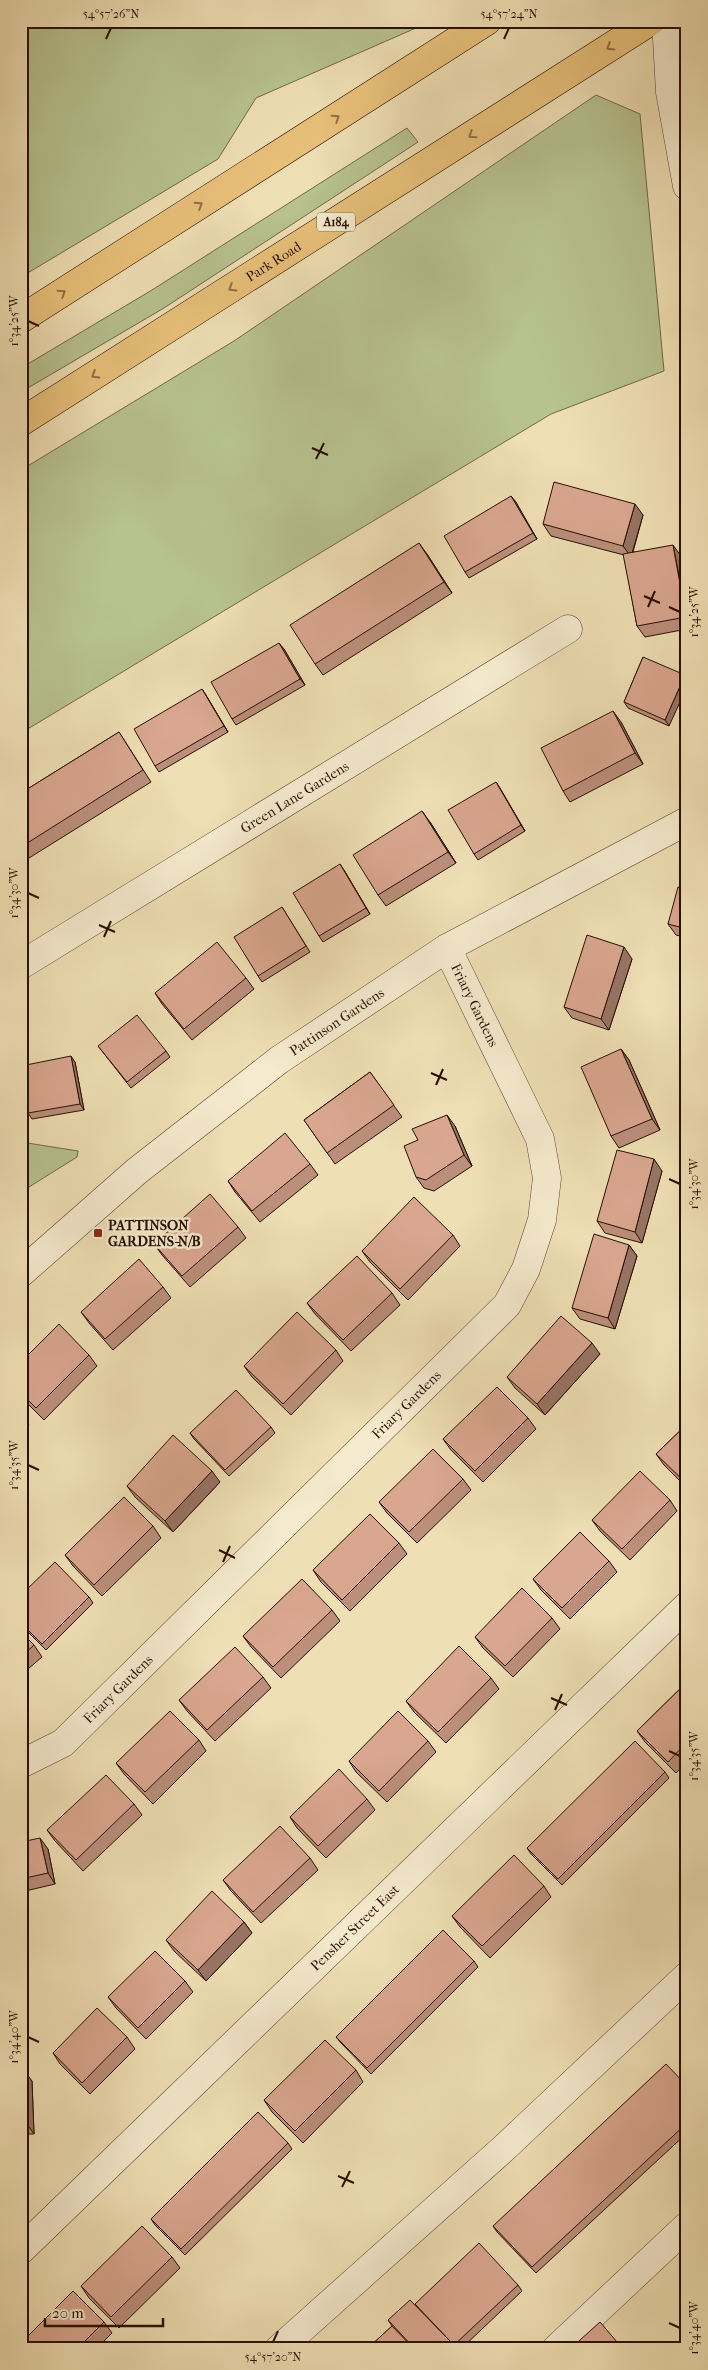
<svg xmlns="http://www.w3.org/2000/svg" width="708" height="2370" font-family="'IM FELL French Canon',serif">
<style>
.green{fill:#b7c28f;stroke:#706848}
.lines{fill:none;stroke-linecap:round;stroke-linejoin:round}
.minor-casing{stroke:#5a422d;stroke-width:29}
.highway-casing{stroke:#280e00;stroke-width:29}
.minor{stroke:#f5eace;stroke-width:28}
.highway{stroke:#e8c07a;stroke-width:28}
.wall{fill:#bb8f7b;stroke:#280e00}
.shaded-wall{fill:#987464;stroke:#280e00}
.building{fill:#d9a68f;stroke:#280e00}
.oneway{stroke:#927043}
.ticks{fill:none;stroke:#280e00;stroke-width:2}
.poi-dot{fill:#8f2418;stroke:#f5eace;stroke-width:2}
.labels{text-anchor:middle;stroke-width:5;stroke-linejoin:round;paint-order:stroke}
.shield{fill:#f5eace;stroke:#66503e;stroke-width:1}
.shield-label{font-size:12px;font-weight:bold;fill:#280e00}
.street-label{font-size:14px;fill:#280e00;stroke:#f5eace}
.poi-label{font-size:14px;font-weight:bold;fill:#280e00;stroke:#f5eace;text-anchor:start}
.neatline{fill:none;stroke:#280e00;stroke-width:2}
.ticks-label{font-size:12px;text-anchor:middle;fill:#280e00}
</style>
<rect width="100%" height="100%" fill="#efdfb4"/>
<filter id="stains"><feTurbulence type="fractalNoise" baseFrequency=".004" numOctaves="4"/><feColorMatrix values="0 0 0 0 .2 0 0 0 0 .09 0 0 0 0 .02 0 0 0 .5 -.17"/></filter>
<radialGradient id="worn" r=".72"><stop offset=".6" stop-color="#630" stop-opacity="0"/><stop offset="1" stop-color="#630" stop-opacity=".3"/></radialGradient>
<path class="green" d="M 21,21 L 432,21 L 256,98 L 218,159 L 21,277 Z
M 596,95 L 640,114 L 664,371 L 551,414 L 21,733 L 21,470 L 234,341 Z
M 407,128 L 418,142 L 164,308 L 21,392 L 21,368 L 152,290 Z
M 21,1142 L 78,1151 L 77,1157 L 21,1192 Z"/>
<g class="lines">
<g class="minor-casing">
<g id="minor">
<path d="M 666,21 L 670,92 L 687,186"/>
<path id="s1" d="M 21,965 L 568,629"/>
<path id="s2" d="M 21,1273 L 137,1171 L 279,1060 L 447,948 L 687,821"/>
<path id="s3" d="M 21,1764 L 63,1743 L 507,1305 L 526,1269 L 542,1220 L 547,1178 L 540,1139 L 447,948"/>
<path id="s4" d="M 21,2250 L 687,1606"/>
<path d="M 279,2349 L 503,2149 L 687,1976"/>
<path d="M 556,2349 L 687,2226"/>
</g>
</g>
<g class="highway-casing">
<g id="highway">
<path d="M 21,319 L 487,21"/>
<path id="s5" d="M 21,422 L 651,21"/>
</g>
</g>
<use href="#minor" class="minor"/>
<use href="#highway" class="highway"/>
</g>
<path class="wall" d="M 511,496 L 537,539 L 469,578 L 465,572 Z
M 643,515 L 633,552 L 681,556 L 687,588 L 687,629 L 645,637 L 637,626 L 624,555 L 551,536 L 543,524 Z
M 427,554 L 452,593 L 323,675 L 315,664 Z
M 284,649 L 305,685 L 236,725 L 232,719 Z
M 643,657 L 669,726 L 628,708 L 624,702 Z
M 202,689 L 228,732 L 159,772 L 155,766 Z
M 621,722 L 643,764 L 570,802 L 563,791 Z
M 119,732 L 151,782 L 21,863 L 21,793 Z
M 496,782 L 525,831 L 478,860 L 474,854 Z
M 430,822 L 456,863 L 386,906 L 378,895 Z
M 344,870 L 370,914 L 323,942 L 319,936 Z
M 687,889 L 687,938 L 676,935 L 668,924 Z
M 282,907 L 310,952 L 262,982 L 258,976 Z
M 632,959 L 609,1030 L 572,1018 L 564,1007 Z
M 246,978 L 254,989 L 192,1040 L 162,1004 L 155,993 Z
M 98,1046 L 166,1051 L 170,1057 L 131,1088 Z
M 621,1049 L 629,1060 L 660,1130 L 619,1148 L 611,1136 Z
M 75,1062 L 84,1110 L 32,1119 L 28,1113 Z
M 370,1072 L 402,1117 L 335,1164 L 304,1120 Z
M 455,1126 L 472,1166 L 434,1191 L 424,1188 L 416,1177 Z
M 310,1164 L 318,1175 L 260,1222 L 235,1192 L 228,1181 Z
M 662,1171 L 642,1243 L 605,1233 L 597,1221 Z
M 238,1227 L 246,1238 L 190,1287 L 162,1255 L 154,1244 Z
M 453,1235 L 460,1246 L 408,1300 L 370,1262 L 362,1251 Z
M 629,1245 L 637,1256 L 615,1329 L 580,1319 L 572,1308 Z
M 163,1287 L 171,1298 L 113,1350 L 89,1323 L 81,1312 Z
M 392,1293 L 400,1305 L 351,1351 L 315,1314 L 307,1303 Z
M 336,1350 L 343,1361 L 291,1415 L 252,1377 L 244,1366 Z
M 600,1354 L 545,1415 L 515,1388 L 507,1377 Z
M 89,1355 L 97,1366 L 44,1420 L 21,1397 L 21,1362 Z
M 528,1418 L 536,1429 L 483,1482 L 451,1450 L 443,1439 Z
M 687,1424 L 687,1488 L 664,1465 L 656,1454 Z
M 271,1427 L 275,1433 L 229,1476 L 194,1439 L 190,1433 Z
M 463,1479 L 471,1490 L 417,1543 L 387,1513 L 379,1502 Z
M 220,1482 L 173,1532 L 135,1497 L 127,1486 Z
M 670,1500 L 677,1511 L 630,1560 L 600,1531 L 592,1520 Z
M 153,1526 L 161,1538 L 102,1596 L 73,1566 L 65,1555 Z
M 399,1543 L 407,1554 L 350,1611 L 321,1582 L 313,1570 Z
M 609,1561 L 617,1572 L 570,1619 L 541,1590 L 533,1579 Z
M 21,1595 L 89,1597 L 93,1603 L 46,1650 L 21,1625 Z
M 332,1610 L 340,1621 L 281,1678 L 251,1647 L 243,1636 Z
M 552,1618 L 560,1629 L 513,1677 L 483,1648 L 475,1637 Z
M 21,1632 L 34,1645 L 42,1657 L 21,1675 Z
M 263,1677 L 271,1688 L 215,1741 L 187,1711 L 179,1700 Z
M 491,1678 L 499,1689 L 446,1743 L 414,1712 L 406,1701 Z
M 687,1682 L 687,1762 L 676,1773 L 645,1742 L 637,1731 Z
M 199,1740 L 206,1751 L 153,1804 L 124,1774 L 116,1763 Z
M 428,1741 L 436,1752 L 387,1802 L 356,1772 L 349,1761 Z
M 665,1772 L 669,1778 L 562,1885 L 531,1854 L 527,1848 Z
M 367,1799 L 375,1810 L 326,1858 L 297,1828 L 290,1817 Z
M 134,1804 L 142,1815 L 83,1871 L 55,1841 L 47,1830 Z
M 21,1842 L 48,1849 L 55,1884 L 21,1892 Z
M 310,1858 L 318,1870 L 261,1923 L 231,1891 L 223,1880 Z
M 544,1886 L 551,1897 L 490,1958 L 460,1927 L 452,1916 Z
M 244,1922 L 252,1933 L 206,1981 L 174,1951 L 166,1940 Z
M 474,1961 L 478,1967 L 371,2074 L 341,2043 L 336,2037 Z
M 185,1981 L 193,1992 L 146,2039 L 116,2008 L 108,1997 Z
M 127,2037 L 135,2049 L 90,2094 L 60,2064 L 53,2053 Z
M 21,2070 L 32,2081 L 34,2134 L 21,2134 Z
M 356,2070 L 363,2082 L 303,2143 L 272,2112 L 264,2100 Z
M 687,2086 L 687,2133 L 536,2273 L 497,2232 L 493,2226 Z
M 288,2143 L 292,2149 L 185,2255 L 155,2225 L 151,2219 Z
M 172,2257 L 180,2268 L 119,2328 L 89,2298 L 81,2286 Z
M 518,2285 L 522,2291 L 461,2349 L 367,2349 L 392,2326 L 388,2320 L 415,2304 Z
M 104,2322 L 112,2333 L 96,2349 L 21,2349 Z"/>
<path class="shaded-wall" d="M 511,496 L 516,502 L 537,539 L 533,533 Z
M 635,504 L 643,515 L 631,557 L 623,546 Z
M 419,543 L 427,554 L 452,593 L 444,582 Z
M 673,545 L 681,556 L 687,588 L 687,617 Z
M 279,643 L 284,649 L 305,685 L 300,679 Z
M 685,675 L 687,677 L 687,687 L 669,726 L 665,720 Z
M 202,689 L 206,695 L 228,732 L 224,726 Z
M 613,711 L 621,722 L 643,764 L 635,753 Z
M 496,782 L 500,788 L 525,831 L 521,825 Z
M 422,811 L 430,822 L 456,863 L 448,852 Z
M 340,864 L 344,870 L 370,914 L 366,908 Z
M 624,947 L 632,959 L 609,1030 L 601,1019 Z
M 621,1049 L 629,1060 L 660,1130 L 652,1119 Z
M 71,1056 L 75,1062 L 84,1110 L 80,1104 Z
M 447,1115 L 455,1126 L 472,1166 L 464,1155 Z
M 654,1159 L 662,1171 L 642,1243 L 635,1232 Z
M 629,1245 L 637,1256 L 615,1329 L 608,1318 Z
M 592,1343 L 600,1354 L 545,1415 L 537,1404 Z
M 21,1414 L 29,1425 L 21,1433 Z
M 212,1471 L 220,1482 L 173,1532 L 165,1521 Z
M 40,1838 L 48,1849 L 55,1884 L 48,1873 Z
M 244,1922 L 252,1933 L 206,1981 L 198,1970 Z
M 24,2070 L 32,2081 L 34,2134 L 26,2123 Z"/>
<path class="building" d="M 554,482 L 635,504 L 623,546 L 543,524 Z
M 511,496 L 533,533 L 465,572 L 444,536 Z
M 419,543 L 444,582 L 315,664 L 290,625 Z
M 673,545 L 686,617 L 637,626 L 623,554 Z
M 279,643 L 300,679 L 232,719 L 211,682 Z
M 643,657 L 685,675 L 665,720 L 624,702 Z
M 202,689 L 224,726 L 155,766 L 134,729 Z
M 613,711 L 635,753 L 563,791 L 541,748 Z
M 119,732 L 143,770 L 21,847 L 21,793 Z
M 496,782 L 521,825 L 474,854 L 448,810 Z
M 422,811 L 448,852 L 378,895 L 353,855 Z
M 340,864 L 366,908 L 319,936 L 293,893 Z
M 678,887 L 687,889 L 687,929 L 668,924 Z
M 282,907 L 306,946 L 258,976 L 234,937 Z
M 587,935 L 624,947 L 601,1019 L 564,1007 Z
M 217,942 L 246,978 L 184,1029 L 155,993 Z
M 137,1015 L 166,1051 L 127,1082 L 98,1046 Z
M 621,1049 L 652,1119 L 611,1136 L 581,1067 Z
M 71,1056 L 80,1104 L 28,1113 L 21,1077 L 21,1066 Z
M 370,1072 L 394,1105 L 327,1153 L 304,1120 Z
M 447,1115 L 464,1155 L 426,1180 L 416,1177 L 404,1146 L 418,1140 L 412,1129 Z
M 285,1133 L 310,1164 L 252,1211 L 228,1181 Z
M 617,1150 L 654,1159 L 635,1232 L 597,1221 Z
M 210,1194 L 238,1227 L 182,1276 L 154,1244 Z
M 414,1197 L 453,1235 L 400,1289 L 362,1251 Z
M 594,1234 L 629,1245 L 608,1318 L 572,1308 Z
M 357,1256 L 392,1293 L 343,1340 L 307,1303 Z
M 139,1259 L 163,1287 L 105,1339 L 81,1312 Z
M 297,1312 L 336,1350 L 283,1404 L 244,1366 Z
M 561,1316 L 592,1343 L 537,1404 L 507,1377 Z
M 59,1324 L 89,1355 L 36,1408 L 21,1393 L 21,1362 Z
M 497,1387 L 528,1418 L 475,1471 L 443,1439 Z
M 236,1390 L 271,1427 L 225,1470 L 190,1433 Z
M 687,1424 L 687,1482 L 686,1483 L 656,1454 Z
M 173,1435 L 212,1471 L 165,1521 L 127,1486 Z
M 433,1449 L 463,1479 L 409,1532 L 379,1502 Z
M 640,1471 L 670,1500 L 622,1549 L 592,1520 Z
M 124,1497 L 153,1526 L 94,1585 L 65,1555 Z
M 370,1514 L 399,1543 L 342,1600 L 313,1570 Z
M 580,1532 L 609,1561 L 562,1608 L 533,1579 Z
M 55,1562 L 89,1597 L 42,1644 L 21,1623 L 21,1595 Z
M 302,1579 L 332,1610 L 273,1667 L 243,1636 Z
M 522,1588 L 552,1618 L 505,1666 L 475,1637 Z
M 21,1632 L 34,1645 L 21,1657 Z
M 459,1646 L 491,1678 L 438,1732 L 406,1701 Z
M 235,1647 L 263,1677 L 207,1730 L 179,1700 Z
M 687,1682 L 687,1742 L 668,1762 L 637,1731 Z
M 170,1711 L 199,1740 L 145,1792 L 116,1763 Z
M 398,1711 L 428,1741 L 379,1791 L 349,1761 Z
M 635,1741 L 665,1772 L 558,1879 L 527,1848 Z
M 339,1769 L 367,1799 L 318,1846 L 290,1817 Z
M 106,1775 L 134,1804 L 76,1860 L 47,1830 Z
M 280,1826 L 310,1858 L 253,1912 L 223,1880 Z
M 40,1838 L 48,1873 L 21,1879 L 21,1842 Z
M 514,1855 L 544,1886 L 482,1946 L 452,1916 Z
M 212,1891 L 244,1922 L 198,1970 L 166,1940 Z
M 443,1930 L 474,1961 L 367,2068 L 336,2037 Z
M 155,1951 L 185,1981 L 138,2028 L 108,1997 Z
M 97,2008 L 127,2037 L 82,2083 L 53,2053 Z
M 325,2040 L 356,2070 L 295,2131 L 264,2100 Z
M 687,2049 L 687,2056 L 683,2052 Z
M 666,2064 L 687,2086 L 687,2123 L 532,2267 L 493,2226 Z
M 21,2070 L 24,2070 L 26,2123 L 21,2123 Z
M 258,2112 L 288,2143 L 181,2249 L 151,2219 Z
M 142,2226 L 172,2257 L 111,2317 L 81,2286 Z
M 479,2243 L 518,2285 L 453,2346 L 450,2341 L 415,2304 Z
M 73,2291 L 104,2322 L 77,2349 L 21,2349 L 21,2343 Z
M 410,2300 L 450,2341 L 442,2349 L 415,2349 L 388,2320 Z
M 600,2322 L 623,2349 L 570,2349 Z
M 392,2326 L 414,2349 L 367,2349 Z"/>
<defs><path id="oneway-chevron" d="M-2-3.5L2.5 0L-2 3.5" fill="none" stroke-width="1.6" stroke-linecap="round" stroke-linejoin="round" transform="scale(1.25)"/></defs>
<g class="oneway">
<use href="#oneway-chevron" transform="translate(610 47) rotate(148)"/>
<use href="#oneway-chevron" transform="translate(336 118) rotate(-33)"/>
<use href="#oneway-chevron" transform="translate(472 135) rotate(147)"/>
<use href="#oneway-chevron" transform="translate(199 205) rotate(-33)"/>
<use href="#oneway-chevron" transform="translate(232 288) rotate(148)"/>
<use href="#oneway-chevron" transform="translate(62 293) rotate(-33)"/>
<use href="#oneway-chevron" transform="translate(95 375) rotate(148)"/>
</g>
<path class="ticks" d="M 106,39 L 111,28M 504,39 L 509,28M 28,321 L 39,326M 312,448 L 328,455M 316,459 L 324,443M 644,596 L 660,603M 648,607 L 655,591M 669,607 L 680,612M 28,893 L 39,898M 99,925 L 115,932M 104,937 L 111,921M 431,1073 L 447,1080M 436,1085 L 443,1069M 669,1179 L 680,1184M 28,1465 L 39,1470M 219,1550 L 235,1558M 223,1562 L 230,1546M 551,1698 L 567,1705M 555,1710 L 562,1694M 669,1751 L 680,1756M 28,2037 L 39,2042M 338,2176 L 354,2183M 342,2187 L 350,2171M 669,2323 L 680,2328M 273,2342 L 278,2331"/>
<rect class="poi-dot" x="93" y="1228" width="10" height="10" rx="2.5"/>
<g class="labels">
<rect class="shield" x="317" y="212.5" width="38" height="19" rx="4"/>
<g class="shield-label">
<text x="336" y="226">A184</text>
</g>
<g class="street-label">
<text dy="5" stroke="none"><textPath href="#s5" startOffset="299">Park Road</textPath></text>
<text dy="5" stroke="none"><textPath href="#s1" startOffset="321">Green Lane Gardens</textPath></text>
<text transform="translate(475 1005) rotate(64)" y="5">Friary Gardens</text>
<text dy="5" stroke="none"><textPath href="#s2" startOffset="404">Pattinson Gardens</textPath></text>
<text dy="5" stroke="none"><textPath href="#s3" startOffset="529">Friary Gardens</textPath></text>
<text dy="5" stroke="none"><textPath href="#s3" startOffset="124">Friary Gardens</textPath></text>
<text dy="5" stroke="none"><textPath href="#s4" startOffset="464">Pensher Street East</textPath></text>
</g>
<g class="poi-label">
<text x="108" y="1230">PATTINSON<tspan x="108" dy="16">GARDENS-N/B</tspan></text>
</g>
</g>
<rect width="708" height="2370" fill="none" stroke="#efdfb4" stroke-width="55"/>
<path d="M45 2318v8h118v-8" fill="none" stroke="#280e00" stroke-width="2.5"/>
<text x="52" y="2318" font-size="15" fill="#280e00" stroke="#f5eace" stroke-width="4" paint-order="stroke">20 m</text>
<rect x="28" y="28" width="652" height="2314" class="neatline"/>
<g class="ticks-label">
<text x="111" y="18">54°57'26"N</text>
<text x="509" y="18">54°57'24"N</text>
<text transform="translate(14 321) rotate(-90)" y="4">1°34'25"W</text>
<text transform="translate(694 612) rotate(-90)" y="4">1°34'25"W</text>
<text transform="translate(14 893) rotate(-90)" y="4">1°34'30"W</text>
<text transform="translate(694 1184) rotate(-90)" y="4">1°34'30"W</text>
<text transform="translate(14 1465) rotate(-90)" y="4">1°34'35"W</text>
<text transform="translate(694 1756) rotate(-90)" y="4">1°34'35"W</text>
<text transform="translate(14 2037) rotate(-90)" y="4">1°34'40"W</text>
<text transform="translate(694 2328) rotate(-90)" y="4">1°34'40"W</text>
<text x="273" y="2361">54°57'20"N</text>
</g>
<rect width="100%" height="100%" filter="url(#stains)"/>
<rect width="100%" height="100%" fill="url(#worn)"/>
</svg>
